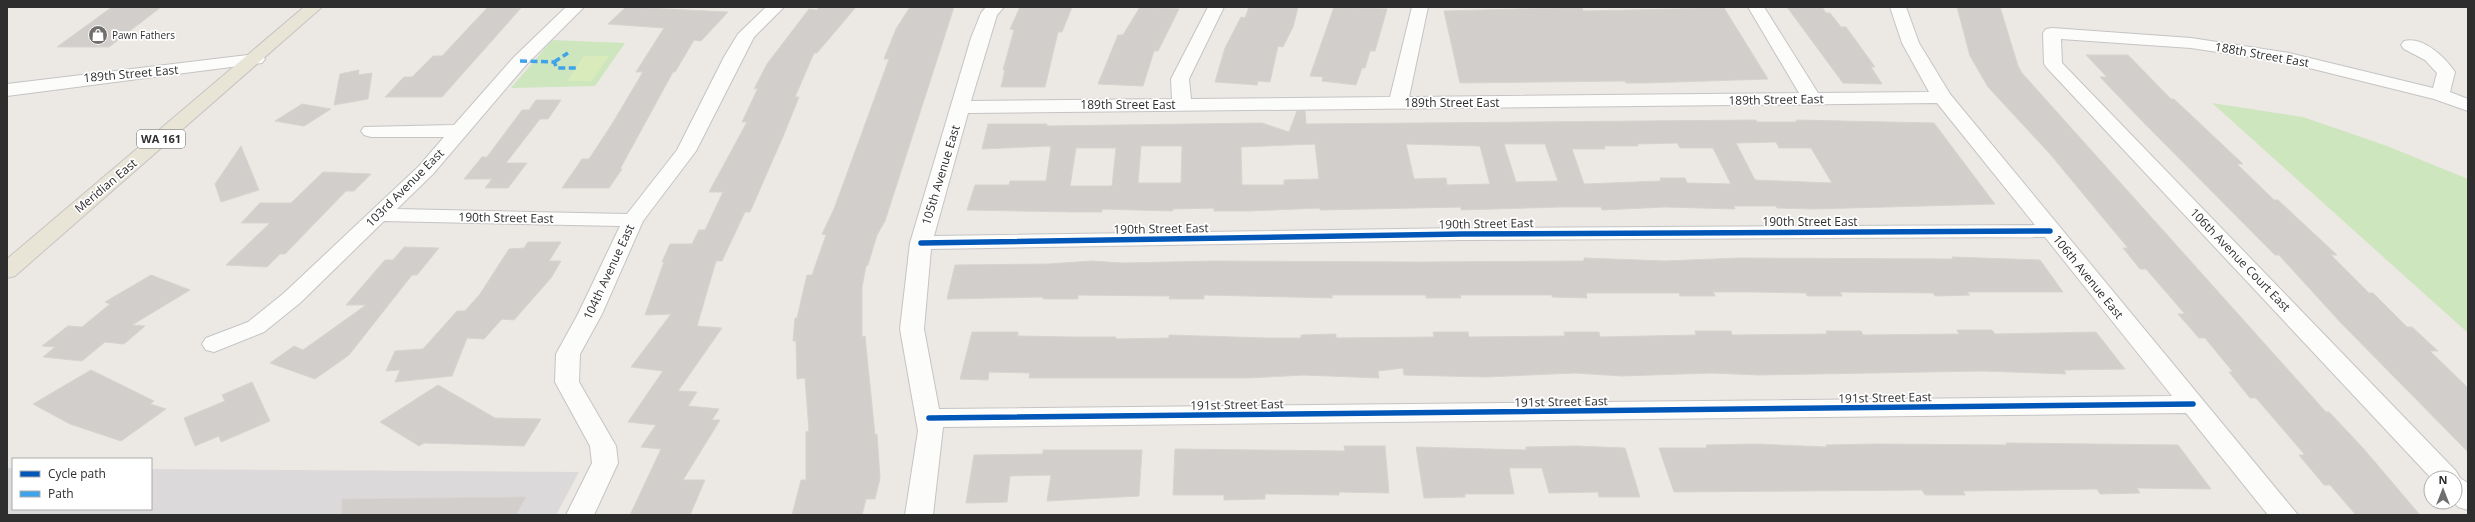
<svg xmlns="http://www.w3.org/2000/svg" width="2475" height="522" font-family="'Open Sans',sans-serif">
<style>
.industrial{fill:#dcd9db}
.green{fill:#cee6be}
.pitch{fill:#d9eabb}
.building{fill:#d1cecb;stroke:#d7d4d0;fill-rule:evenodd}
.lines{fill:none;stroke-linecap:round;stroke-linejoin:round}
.minor-casing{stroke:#c5c4c5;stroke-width:2}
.major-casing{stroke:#c6c5c4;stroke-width:2}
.minor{fill:#fcfcfb;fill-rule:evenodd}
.major{fill:#e8e4d6;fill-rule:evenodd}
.quiet{stroke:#3ea3eb;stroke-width:3.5;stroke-dasharray:7 3.5;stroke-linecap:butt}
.cycleway-casing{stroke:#fff;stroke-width:8}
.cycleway{stroke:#0057b8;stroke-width:5.5}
.labels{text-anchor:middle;stroke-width:3.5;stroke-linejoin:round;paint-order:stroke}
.far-poi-label{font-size:10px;fill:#2e2e2e;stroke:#fff;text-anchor:start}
.shield{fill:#fff;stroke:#6d6d6d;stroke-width:1}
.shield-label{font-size:11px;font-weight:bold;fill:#2e2e2e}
.street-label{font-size:12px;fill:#2e2e2e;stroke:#fff}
</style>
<rect width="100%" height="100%" fill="#ece8e4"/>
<path class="industrial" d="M 7,468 L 13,468 L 13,509 L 151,509 L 151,469 L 579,472 L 556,515 L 7,515 Z"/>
<path class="green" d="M 552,40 L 625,43 L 595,86 L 511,88 Z
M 2212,103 L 2303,117 L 2387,146 L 2468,179 L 2468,333 Z"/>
<path class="pitch" d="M 584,56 L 609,56 L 592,81 L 567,81 Z"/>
<path class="building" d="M 112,7 L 161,7 L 109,47 L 57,47 Z
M 488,7 L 521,8 L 442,97 L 385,97 L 404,77 L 412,77 L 433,56 L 442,56 Z
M 626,7 L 728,12 L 701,41 L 694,40 L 675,72 L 673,72 L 620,169 L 622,169 L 609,188 L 562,188 L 582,159 L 589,159 L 612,124 L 643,72 L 636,72 L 664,28 L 608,24 Z
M 819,7 L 856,7 L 817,53 L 814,53 L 795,97 L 799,97 L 782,139 L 750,212 L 745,212 L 722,261 L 716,261 L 697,326 L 722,328 L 678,391 L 697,392 L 688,406 L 719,409 L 712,420 L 720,420 L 683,480 L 705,480 L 690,515 L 630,515 L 661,449 L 641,447 L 656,425 L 628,422 L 663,371 L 631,367 L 671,314 L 645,315 L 664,262 L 662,262 L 670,244 L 692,244 L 699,230 L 705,230 L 723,192 L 709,192 L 747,122 L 742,122 L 758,88 L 754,89 L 767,64 L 809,9 L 817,10 Z
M 910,7 L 954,7 L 885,221 L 877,235 L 868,265 L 866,266 L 862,287 L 862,337 L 865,336 L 875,435 L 877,434 L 880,478 L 875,499 L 866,499 L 862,515 L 792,515 L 801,480 L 806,480 L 806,432 L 809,431 L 805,378 L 797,379 L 796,341 L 793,341 L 795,318 L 797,318 L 807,275 L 812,275 L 826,235 L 822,234 L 834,209 L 889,59 L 884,59 L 896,29 Z
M 1020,7 L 1072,7 L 1062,32 L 1058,32 L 1045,87 L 1001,87 L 1005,70 L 1003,70 L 1014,30 L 1010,29 Z
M 1140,7 L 1179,9 L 1158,51 L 1154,51 L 1143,86 L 1098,84 L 1118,35 L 1123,35 Z
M 1249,7 L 1298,7 L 1293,27 L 1283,47 L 1278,46 L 1270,82 L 1258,81 L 1257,85 L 1215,82 L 1225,48 L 1241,17 L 1245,18 Z
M 1334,7 L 1387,9 L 1375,51 L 1370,51 L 1365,68 L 1362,68 L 1356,85 L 1322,81 L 1323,77 L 1310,76 Z
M 1787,7 L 1822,7 L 1826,13 L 1830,13 L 1841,27 L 1846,27 L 1875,67 L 1871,67 L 1882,84 L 1843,83 Z
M 1957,7 L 2000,7 L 2018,66 L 2022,73 L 2326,412 L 2329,412 L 2363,448 L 2420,515 L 2356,515 L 2330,485 L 2324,485 L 2299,455 L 2305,455 L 2256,398 L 2250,398 L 2229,372 L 2233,372 L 2205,338 L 2199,338 L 2178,314 L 2185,314 L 2146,269 L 2140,269 L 2123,248 L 2128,248 L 2108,224 L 2050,154 L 1988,87 L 1970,56 Z
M 1557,8 L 1582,8 L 1583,11 L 1724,8 L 1768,79 L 1645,83 L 1626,83 L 1625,81 L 1460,83 L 1444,11 Z
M 2086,55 L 2128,55 L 2171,99 L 2174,99 L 2243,164 L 2237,164 L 2274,200 L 2278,200 L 2337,255 L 2331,255 L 2369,293 L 2373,293 L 2407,327 L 2412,327 L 2438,351 L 2430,351 L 2468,388 L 2468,452 L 2340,322 L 2279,255 L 2275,255 L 2143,122 L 2100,77 L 2107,77 Z
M 359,70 L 358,75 L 372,73 L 368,99 L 334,105 L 340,74 Z
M 536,100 L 561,100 L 548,119 L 540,119 L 506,163 L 527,163 L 508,188 L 485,188 L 492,179 L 464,179 L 482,157 L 487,157 L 522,110 L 529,110 Z
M 302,104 L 331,109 L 304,126 L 275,121 Z
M 1297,111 L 1305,111 L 1306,124 L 1756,120 L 1757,122 L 1797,122 L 1796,120 L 1934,123 L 1995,204 L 1813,209 L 1777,208 L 1776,206 L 1734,206 L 1735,209 L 1665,207 L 1602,210 L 1601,207 L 1560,207 L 1461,210 L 1461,207 L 1320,210 L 1320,208 L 1250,211 L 1214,211 L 1214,208 L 1173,209 L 1172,211 L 1102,209 L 1102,212 L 1073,212 L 967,210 L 975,185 L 1009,185 L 1010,181 L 1046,181 L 1051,146 L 982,149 L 988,124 L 1047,124 L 1047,126 L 1262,123 L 1289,132 ZM 1776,142 L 1779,148 L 1811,148 L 1832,183 L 1755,180 L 1736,143 ZM 1677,143 L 1680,148 L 1713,148 L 1731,184 L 1687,183 L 1685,178 L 1660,178 L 1661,181 L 1584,184 L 1572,149 L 1605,149 L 1604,146 L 1638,146 L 1637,144 ZM 1315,144 L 1319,179 L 1284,180 L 1284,185 L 1242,185 L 1241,147 ZM 1406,144 L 1480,146 L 1490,184 L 1447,185 L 1446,178 L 1414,179 ZM 1504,144 L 1545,144 L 1558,181 L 1516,182 ZM 1141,146 L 1182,146 L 1181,183 L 1138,183 ZM 1076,148 L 1116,148 L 1112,186 L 1070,186 Z
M 241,146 L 259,190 L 221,202 L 215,184 Z
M 323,172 L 371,174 L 354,191 L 346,191 L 285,254 L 280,254 L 267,267 L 226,265 L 270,223 L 241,223 L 260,203 L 291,203 Z
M 528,242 L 561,242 L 549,261 L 561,261 L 551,278 L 514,320 L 502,319 L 484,339 L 467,338 L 452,376 L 395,382 L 400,370 L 386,371 L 395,351 L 423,349 L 457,311 L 465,311 L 480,294 L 509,249 L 524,248 Z
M 404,247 L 439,248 L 417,275 L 412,275 L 349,355 L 315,379 L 270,363 L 294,346 L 303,350 L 366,305 L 346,305 L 385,260 L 393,260 Z
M 1952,257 L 2040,260 L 2063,292 L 1967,292 L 1970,295 L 1935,296 L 1933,293 L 1840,292 L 1842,296 L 1807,296 L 1806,293 L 1752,292 L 1713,292 L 1715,296 L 1680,296 L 1679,293 L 1586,293 L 1587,298 L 1552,297 L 1552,295 L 1460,295 L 1461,298 L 1426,298 L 1426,295 L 1332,295 L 1332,298 L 1204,295 L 1204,299 L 1169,299 L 1170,296 L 1078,295 L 1078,299 L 1043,299 L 1043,297 L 947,299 L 955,265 L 1048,264 L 1091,261 L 1124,263 L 1213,261 L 1419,262 L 1584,261 L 1584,258 L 1665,261 L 1739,258 L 1953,259 Z
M 151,275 L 190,290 L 132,325 L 145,326 L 124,344 L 105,342 L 82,361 L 43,357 L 55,347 L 42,346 L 68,326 L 82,327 L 110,304 L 105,302 Z
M 1957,330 L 1992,330 L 1995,334 L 2096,332 L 2125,369 L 2064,370 L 2066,374 L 1983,371 L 1759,375 L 1711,373 L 1622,376 L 1575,373 L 1486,377 L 1404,375 L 1403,368 L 1378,371 L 1379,378 L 1304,375 L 1248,378 L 1029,378 L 1030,373 L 989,372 L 988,380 L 960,379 L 972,332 L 1018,332 L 1018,336 L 1072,337 L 1116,337 L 1116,339 L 1169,338 L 1169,335 L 1266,338 L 1301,338 L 1301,335 L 1336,334 L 1336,338 L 1434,337 L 1433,332 L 1468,332 L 1469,337 L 1565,336 L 1564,332 L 1599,332 L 1600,337 L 1696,335 L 1695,331 L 1731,331 L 1732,335 L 1827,334 L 1826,331 L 1861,331 L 1863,335 L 1959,334 Z
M 91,370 L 154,401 L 150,404 L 166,409 L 121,441 L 70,424 L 33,404 Z
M 252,382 L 270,421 L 221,442 L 219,436 L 195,446 L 184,418 L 225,401 L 222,395 Z
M 438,385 L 495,418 L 541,419 L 524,446 L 424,443 L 419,446 L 380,422 Z
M 2006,443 L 2178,445 L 2211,489 L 2137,488 L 2140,493 L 2100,494 L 2097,489 L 1963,491 L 1965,495 L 1925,495 L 1922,490 L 1674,492 L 1659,448 L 1707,448 L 1706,445 L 1756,444 L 1827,447 L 1826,445 L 1877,444 L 2007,445 Z
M 1344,446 L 1385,446 L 1389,493 L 1339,492 L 1339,495 L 1265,494 L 1265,499 L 1224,500 L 1224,495 L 1173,495 L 1175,449 L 1345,451 Z
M 1576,446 L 1625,448 L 1640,497 L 1599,497 L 1598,492 L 1549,493 L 1542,468 L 1509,468 L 1514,494 L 1465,494 L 1465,497 L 1424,498 L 1416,447 L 1526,450 L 1526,447 Z
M 1043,450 L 1142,450 L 1139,496 L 1047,501 L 1051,475 L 1010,476 L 1007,502 L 966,503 L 974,455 L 1043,454 Z
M 526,497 L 516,515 L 342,515 L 342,499 Z"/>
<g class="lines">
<g class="minor-casing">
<path id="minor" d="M 566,7 L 584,7 L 526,65 L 433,174 L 397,209 L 627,214 L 677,150 L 724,57 L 738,34 L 766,7 L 784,7 L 754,37 L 696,151 L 643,221 L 602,314 L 580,354 L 579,382 L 616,446 L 618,463 L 594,515 L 566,515 L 592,463 L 590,446 L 555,382 L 556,354 L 578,314 L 620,226 L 384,221 L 300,303 L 264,332 L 214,352 L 206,350 L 202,344 L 206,338 L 248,322 L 284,293 L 419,166 L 444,137 L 371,137 L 364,135 L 361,131 L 364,127 L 454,125 L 514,57 Z
M 986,7 L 1004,7 L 997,15 L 971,101 L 1172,99 L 1171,79 L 1208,7 L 1224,7 L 1189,79 L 1191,99 L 1390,97 L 1412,7 L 1428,7 L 1409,97 L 1799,93 L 1748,7 L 1764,7 L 1818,93 L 1929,92 L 1902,43 L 1890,7 L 1906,7 L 1919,43 L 1950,94 L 2298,515 L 2268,515 L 2186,413 L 943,427 L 933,515 L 905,515 L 918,431 L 900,329 L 910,243 L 971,38 L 981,13 ZM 1937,103 L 2035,225 L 1462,228 L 934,236 L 968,113 ZM 2045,237 L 2172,396 L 939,409 L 924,329 L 931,249 L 1462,240 Z
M 2052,28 L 2191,38 L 2289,53 L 2433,88 L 2437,73 L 2425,60 L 2404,49 L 2401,45 L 2404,41 C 2423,36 2445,57 2455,72 L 2450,92 L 2468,99 L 2468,111 L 2434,99 L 2289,63 L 2191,48 L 2061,39 L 2062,63 L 2456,471 L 2460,478 L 2468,483 L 2468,510 L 2458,507 L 2454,502 L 2455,478 L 2431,478 L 2047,68 L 2044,64 L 2043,33 L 2046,29 Z
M 256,54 L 262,55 L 265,59 L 262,63 L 7,96 L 7,84 Z"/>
</g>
<g class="major-casing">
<path id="major" d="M 304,7 L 322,7 L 15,276 L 7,278 L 7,259 Z"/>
</g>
<use href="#minor" class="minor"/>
<use href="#major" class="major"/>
<path class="quiet" d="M 520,61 L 554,62 L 557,68 L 576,68
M 554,62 L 568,53"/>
<g class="cycleway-casing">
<path id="cycleway" d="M 921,243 L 1462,234 L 2050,231
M 929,418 L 2193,404"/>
</g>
<use href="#cycleway" class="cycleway"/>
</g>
<defs>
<g id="shop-disc" transform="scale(1)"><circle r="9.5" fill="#706f6e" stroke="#fff"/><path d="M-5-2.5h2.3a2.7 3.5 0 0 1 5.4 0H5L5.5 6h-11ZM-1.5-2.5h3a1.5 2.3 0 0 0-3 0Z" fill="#fff"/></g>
</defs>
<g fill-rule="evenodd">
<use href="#shop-disc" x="98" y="35"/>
</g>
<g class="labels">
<g class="far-poi-label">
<text x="112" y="39">Pawn Fathers</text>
</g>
<rect class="shield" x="137" y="130" width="48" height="18" rx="3"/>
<g class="shield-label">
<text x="161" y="143">WA 161</text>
</g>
<g class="street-label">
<text transform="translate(2262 55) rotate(10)" y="4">188th Street East</text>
<text transform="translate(131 74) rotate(-5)" y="4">189th Street East</text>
<text transform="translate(1776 100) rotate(-1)" y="4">189th Street East</text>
<text x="1452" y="107">189th Street East</text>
<text x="1128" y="109">189th Street East</text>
<text transform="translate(941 175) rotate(-73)" y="4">105th Avenue East</text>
<text transform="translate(106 186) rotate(-40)" y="4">Meridian East</text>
<text transform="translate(405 188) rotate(-45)" y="4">103rd Avenue East</text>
<text transform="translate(506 218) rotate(1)" y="4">190th Street East</text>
<text x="1810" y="226">190th Street East</text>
<text transform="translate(1486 224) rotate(-1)" y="4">190th Street East</text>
<text transform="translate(1161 229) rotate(-1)" y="4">190th Street East</text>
<text transform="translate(2240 260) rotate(46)" y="4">106th Avenue Court East</text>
<text transform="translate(609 272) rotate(-65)" y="4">104th Avenue East</text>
<text transform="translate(2088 277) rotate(51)" y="4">106th Avenue East</text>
<text transform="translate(1885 398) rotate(-1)" y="4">191st Street East</text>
<text transform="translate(1561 402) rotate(-1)" y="4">191st Street East</text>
<text transform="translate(1237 405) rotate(-1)" y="4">191st Street East</text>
</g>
</g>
<rect width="2475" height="522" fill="none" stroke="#2e2e2e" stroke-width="16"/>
<rect x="12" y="458" width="140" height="52" fill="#ffffff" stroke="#ababab"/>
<rect x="20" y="471" width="20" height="6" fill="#0057b8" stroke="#ababab"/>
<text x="48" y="478" font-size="12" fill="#2e2e2e">Cycle path</text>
<rect x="20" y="491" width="20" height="6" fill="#3ea3eb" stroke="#ababab"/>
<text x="48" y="498" font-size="12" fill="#2e2e2e">Path</text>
<g transform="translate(2443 490)"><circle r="19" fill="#ffffff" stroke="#ababab"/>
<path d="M0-3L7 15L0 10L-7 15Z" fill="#706f6e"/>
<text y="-6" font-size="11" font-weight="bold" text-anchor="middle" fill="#2e2e2e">N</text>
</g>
</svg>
